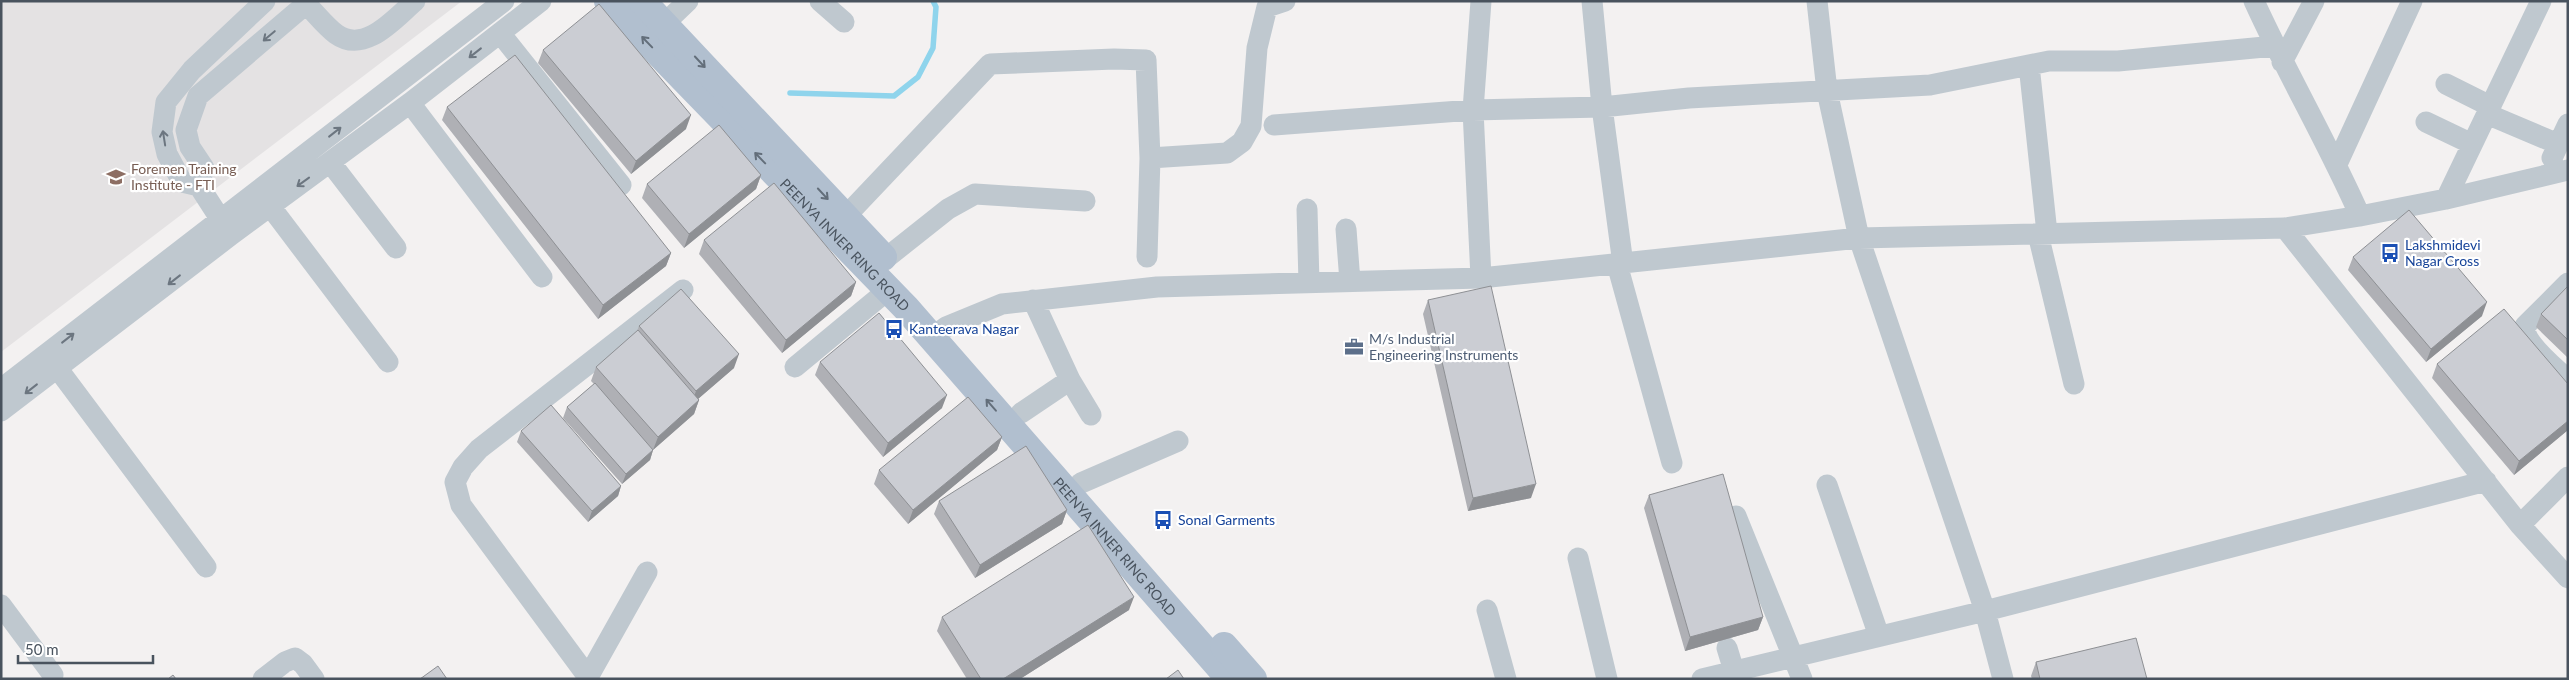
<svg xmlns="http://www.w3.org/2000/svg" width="2569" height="680" font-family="Lato,sans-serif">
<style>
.education{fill:#e4e2e3}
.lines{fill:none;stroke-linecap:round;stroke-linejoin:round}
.stream{stroke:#8fd4ec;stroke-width:5.5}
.minor{stroke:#bfc8cf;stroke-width:21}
.major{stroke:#b1bfcf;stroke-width:28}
.wall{fill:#afb0b5}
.shaded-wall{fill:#8e9094}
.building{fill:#cbcdd3;stroke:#8e9094}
.oneway{stroke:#6c7680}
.oneway2{stroke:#636e7a}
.labels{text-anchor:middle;stroke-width:4.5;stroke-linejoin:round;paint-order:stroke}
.education-label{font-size:14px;fill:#785e54;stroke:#fff;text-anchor:start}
.street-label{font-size:14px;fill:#49535e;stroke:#fff}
.transit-label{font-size:14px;fill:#164399;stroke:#fff;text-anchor:start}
.service-label{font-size:14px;fill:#4e5e75;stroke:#fff;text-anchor:start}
</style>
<rect width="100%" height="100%" fill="#f3f1f1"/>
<path class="education" d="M 1,1 L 462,1 L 1,352 Z"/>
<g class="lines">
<path class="stream" d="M 790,93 L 894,96 L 918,77 L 933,48 L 936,7 L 933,1"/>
<path class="minor" d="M 303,1 C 314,11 324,25 336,34 C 365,55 395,18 415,1
M 820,1 L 844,22
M 1481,1 L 1473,110 L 1481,278
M 1592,1 L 1602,107 L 1623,264
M 1817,1 L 1827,91 L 1859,238 L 1985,611 L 2003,679
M 664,24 L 688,1
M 500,33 L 621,185
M 2282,62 L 2314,1
M 2029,65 L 2047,233
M 2446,84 L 2490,106
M 410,103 L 542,277
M 2487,114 L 2558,144
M 2426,122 L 2472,144
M 1274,125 L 1473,110 L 1602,107 L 1689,98 L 1930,85 L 2049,61 L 2118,61 L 2275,46
M 1150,158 L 1227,153 L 1242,142 L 1251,126 L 1257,48 L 1267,7 L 1285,1
M 2552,158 L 2568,124
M 330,162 L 396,248
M 2337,164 L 2412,1
M 199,186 L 204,168 L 190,147 L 186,130 L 198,96 L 306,4
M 2446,199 L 2541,1
M 270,206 L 388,362
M 1307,209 L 1309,283
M 2360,216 L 2446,199 L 2568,170
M 845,217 L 990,64 L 1114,59 L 1146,60 L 1150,158 L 1147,257
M 2285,228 L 2520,525 L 2568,578
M 1346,229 L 1350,282
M 228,231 L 199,186 L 182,182 L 167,154 L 162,132 L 166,102 L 192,70 L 265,1
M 2038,234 L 2074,384
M 885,259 L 948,209 L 975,194 L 1085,201
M 1617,264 L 1672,463
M 2568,283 L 2525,326 C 2523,343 2556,368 2568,380
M 932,338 L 946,327 L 1002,304 L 1157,287 L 1481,278 L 1859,238 L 2285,228 L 2360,216 C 2328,143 2287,74 2254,1
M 49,357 L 206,567
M 795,367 L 888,290
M 1070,380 L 1091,415
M 1,389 L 504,1
M 1,411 L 231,235 L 410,103 L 541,1
M 1021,413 L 1070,380 L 1033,300
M 1081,483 L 1178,441
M 1827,485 L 1879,636
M 1736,516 L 1802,679
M 2520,525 L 2568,477
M 1578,558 L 1607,679
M 1,605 L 53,675
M 1487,610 L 1506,679
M 1727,648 L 1734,671
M 588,677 L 461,505 L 455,482 L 463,467 L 479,449 L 683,290
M 263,679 L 285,662 L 295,658 L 303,664 L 314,679
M 587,679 L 647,572
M 1702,679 L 1985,611 L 2486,481"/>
<g class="major">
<path id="s1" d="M 608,1 L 906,308 L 1230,679"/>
<path d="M 642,1 L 883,257"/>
<path d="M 1224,646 L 1253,679"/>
</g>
</g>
<path class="wall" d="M 543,50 L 686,129 L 631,174 L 538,63 Z
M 447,107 L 671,253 L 666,266 L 598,319 L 442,120 Z
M 761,175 L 756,189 L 684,248 L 642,198 L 647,184 Z
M 704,240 L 856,282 L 851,296 L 782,353 L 699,254 Z
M 2353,257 L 2482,316 L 2426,362 L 2348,270 Z
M 2568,286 L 2568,358 L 2536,327 L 2541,314 Z
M 1428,300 L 1531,498 L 1468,511 L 1423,314 Z
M 639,326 L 734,368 L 698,399 L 699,400 L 694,414 L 653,450 L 650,460 L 622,484 L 563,418 L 567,407 L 594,384 L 591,381 L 596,367 L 637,331 Z
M 820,362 L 942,408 L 883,457 L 815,375 Z
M 2437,364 L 2568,384 L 2568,430 L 2514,475 L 2432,378 Z
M 521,431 L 621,486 L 618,496 L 588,522 L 517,442 Z
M 1002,437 L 997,450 L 908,524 L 874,484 L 879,470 Z
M 1649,495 L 1763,617 L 1758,630 L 1685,651 L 1644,508 Z
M 939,501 L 1067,510 L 1062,524 L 975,578 L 934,514 Z
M 1129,610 L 1020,679 L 967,679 L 937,631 L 942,617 Z
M 2036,662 L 2147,679 L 2032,679 L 2031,676 Z"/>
<path class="shaded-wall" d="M 691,115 L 686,129 L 631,174 L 636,161 Z
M 761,175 L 756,189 L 684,248 L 689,234 Z
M 671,253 L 666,266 L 598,319 L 603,305 Z
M 856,282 L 851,296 L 782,353 L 786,340 Z
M 2487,302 L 2482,316 L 2426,362 L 2431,349 Z
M 739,354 L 734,368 L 691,405 L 696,391 Z
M 947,395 L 942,408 L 883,457 L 888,443 Z
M 699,400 L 694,414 L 653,450 L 650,460 L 622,484 L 626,474 L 653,450 L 658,437 Z
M 2568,421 L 2568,430 L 2514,475 L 2519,461 Z
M 1002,437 L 997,450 L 908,524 L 913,510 Z
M 1536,484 L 1531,498 L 1468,511 L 1473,498 Z
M 621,486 L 618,496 L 588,522 L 592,511 Z
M 1067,510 L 1062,524 L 975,578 L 980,565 Z
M 1134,597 L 1129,610 L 1020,679 L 1003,679 Z
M 1763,617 L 1758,630 L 1685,651 L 1690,637 Z"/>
<path class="building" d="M 599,4 L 691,115 L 636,161 L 543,50 Z
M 515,55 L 671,253 L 603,305 L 447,107 Z
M 719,125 L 761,175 L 689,234 L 647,184 Z
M 774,183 L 856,282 L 786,340 L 704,240 Z
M 2409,210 L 2487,302 L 2431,349 L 2353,257 Z
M 1491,286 L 1536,484 L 1473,498 L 1428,300 Z
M 2568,286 L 2568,340 L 2541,314 Z
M 681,289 L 739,354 L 696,391 L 639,326 Z
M 2504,309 L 2568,384 L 2568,421 L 2519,461 L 2437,364 Z
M 879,313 L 947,395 L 888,443 L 820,362 Z
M 638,330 L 699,400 L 658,437 L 596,367 Z
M 595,383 L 653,450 L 626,474 L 567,407 Z
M 968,397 L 1002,437 L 913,510 L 879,470 Z
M 551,405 L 621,486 L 592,511 L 521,431 Z
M 1026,446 L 1067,510 L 980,565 L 939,501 Z
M 1723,474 L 1763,617 L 1690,637 L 1649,495 Z
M 1088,525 L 1134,597 L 1003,679 L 981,679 L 942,617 Z
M 2136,638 L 2147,679 L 2040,679 L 2036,662 Z
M 438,666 L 447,679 L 420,679 Z
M 1178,670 L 1184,679 L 1166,679 Z
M 173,675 L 176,679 L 168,679 Z"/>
<defs><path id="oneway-shaft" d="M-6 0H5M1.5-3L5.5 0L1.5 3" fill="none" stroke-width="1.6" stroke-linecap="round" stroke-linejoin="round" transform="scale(1.25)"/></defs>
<g class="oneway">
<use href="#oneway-shaft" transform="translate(269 36) rotate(140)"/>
<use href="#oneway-shaft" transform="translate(475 53) rotate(142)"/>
<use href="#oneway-shaft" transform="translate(335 132) rotate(-38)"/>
<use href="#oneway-shaft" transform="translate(164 138) rotate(-99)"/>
<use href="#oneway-shaft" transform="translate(303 182) rotate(144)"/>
<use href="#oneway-shaft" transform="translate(174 280) rotate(142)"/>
<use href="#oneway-shaft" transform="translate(68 338) rotate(-38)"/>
<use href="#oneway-shaft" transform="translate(31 389) rotate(142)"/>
</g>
<g class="oneway2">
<use href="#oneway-shaft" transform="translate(647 42) rotate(-134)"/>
<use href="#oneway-shaft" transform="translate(700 62) rotate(47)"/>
<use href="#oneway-shaft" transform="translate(760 158) rotate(-134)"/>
<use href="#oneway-shaft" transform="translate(823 194) rotate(47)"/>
<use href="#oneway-shaft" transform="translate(991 405) rotate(-131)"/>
</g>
<defs>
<g id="university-bare" transform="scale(1.5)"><path d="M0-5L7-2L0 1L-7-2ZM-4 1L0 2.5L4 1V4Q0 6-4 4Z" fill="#8d6e63" stroke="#fff" stroke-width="2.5" paint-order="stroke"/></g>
<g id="bus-bare" transform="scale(1.5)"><path d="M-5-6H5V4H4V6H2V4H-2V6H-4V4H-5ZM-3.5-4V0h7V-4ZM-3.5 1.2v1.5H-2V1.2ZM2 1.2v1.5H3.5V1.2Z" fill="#1a4fb4" stroke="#fff" stroke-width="2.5" paint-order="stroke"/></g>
<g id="office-bare" transform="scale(1.5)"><path d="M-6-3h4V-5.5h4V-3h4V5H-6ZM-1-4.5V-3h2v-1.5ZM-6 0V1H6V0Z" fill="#5c6f8a" stroke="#fff" stroke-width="2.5" paint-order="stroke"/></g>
</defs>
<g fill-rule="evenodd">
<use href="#university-bare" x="116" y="177"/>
<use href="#bus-bare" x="2390" y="253"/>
<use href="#bus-bare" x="894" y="329"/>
<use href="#office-bare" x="1354" y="347"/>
<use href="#bus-bare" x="1163" y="520"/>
</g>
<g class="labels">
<g class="education-label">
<text x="131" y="174">Foremen Training<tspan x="131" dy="16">Institute - FTI</tspan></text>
</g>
<g class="street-label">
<text dy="5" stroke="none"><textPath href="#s1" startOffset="340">PEENYA INNER RING ROAD</textPath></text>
<text dy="5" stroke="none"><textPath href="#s1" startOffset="745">PEENYA INNER RING ROAD</textPath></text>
</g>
<g class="transit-label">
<text x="2405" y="250">Lakshmidevi<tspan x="2405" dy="16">Nagar Cross</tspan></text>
<text x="909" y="334">Kanteerava Nagar</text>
<text x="1178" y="525">Sonal Garments</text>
</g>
<g class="service-label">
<text x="1369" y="344">M/s Industrial<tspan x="1369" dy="16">Engineering Instruments</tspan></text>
</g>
</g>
<rect width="2569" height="680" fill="none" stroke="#49535e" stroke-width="5"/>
<path d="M18 655v8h135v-8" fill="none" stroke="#49535e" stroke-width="2.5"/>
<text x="25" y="655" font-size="15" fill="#49535e" stroke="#ffffff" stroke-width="4" paint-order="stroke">50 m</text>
</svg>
